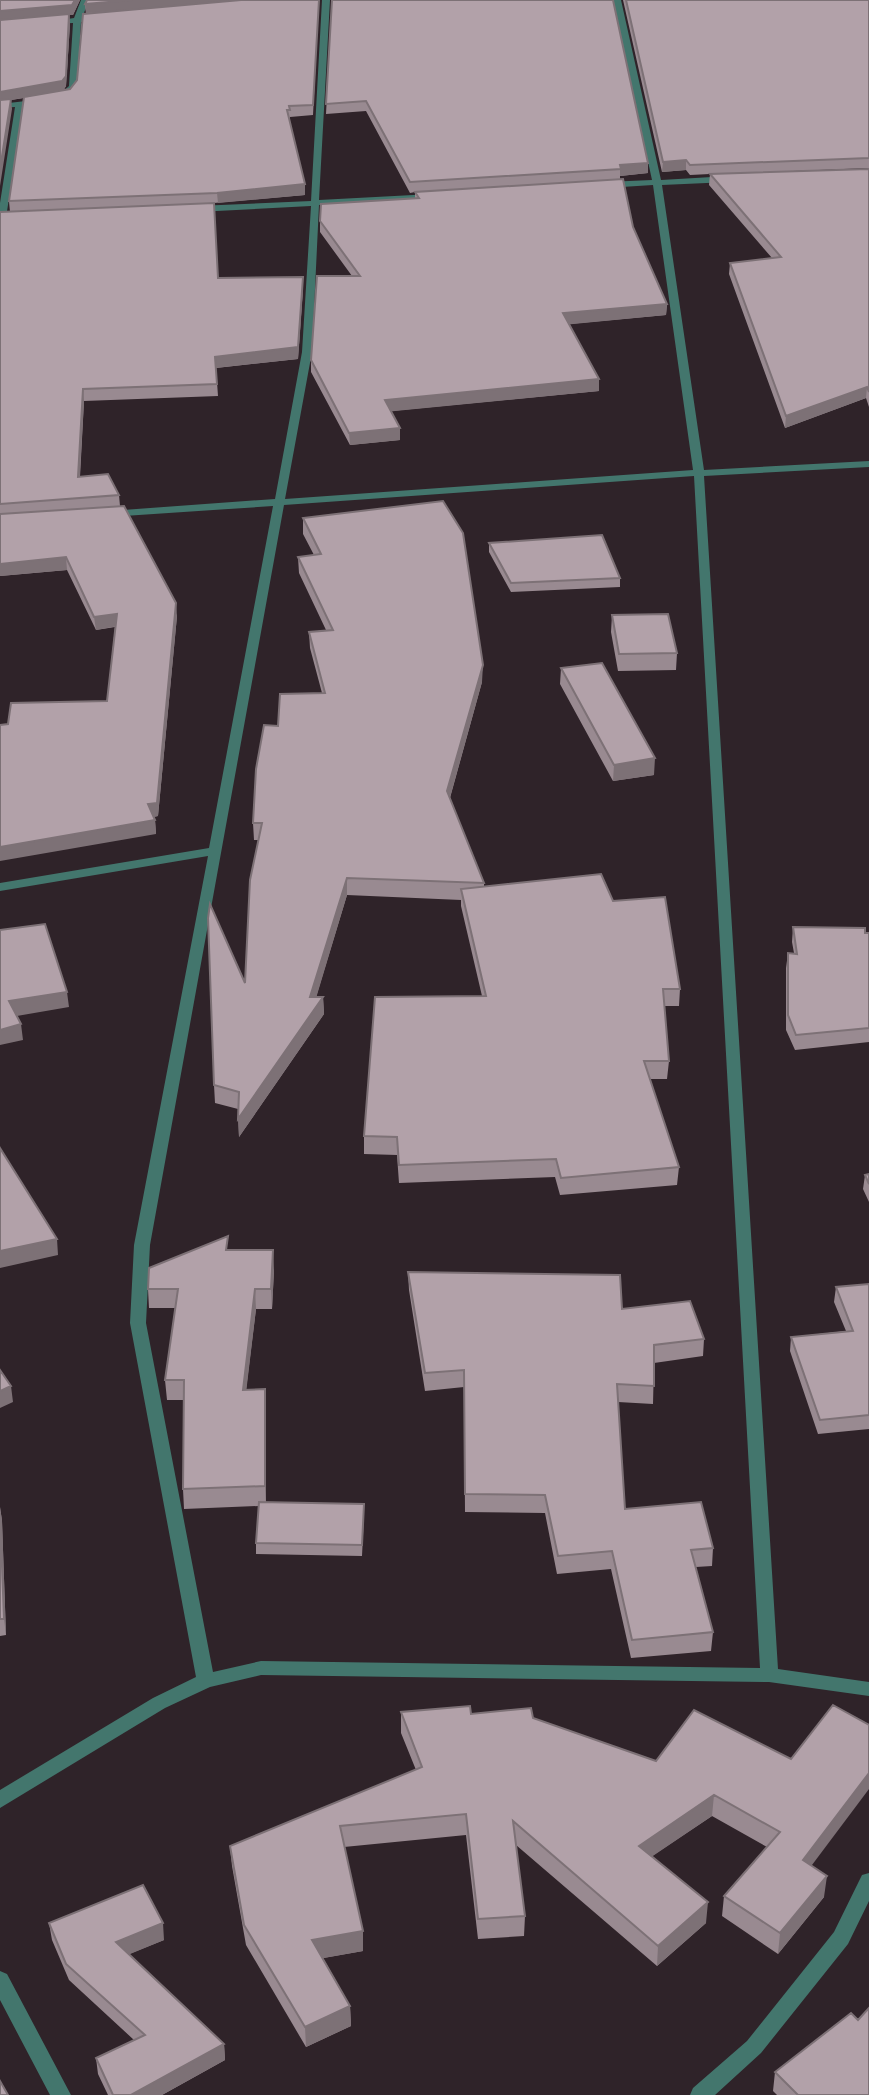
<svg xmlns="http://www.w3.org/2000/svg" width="869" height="2095" font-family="'PT Sans',sans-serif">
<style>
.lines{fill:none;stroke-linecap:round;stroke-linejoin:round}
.street{fill:#43766d;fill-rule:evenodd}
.wall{fill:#998a91}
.shaded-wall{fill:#7d7176}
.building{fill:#b2a1a9;stroke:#7d7176;stroke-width:2}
</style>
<rect width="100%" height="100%" fill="#2f2329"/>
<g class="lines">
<path class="street" d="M 81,0 L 89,0 L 82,18 L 101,17 L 105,19 L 81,22 L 77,87 L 62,98 L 58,96 L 69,86 L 73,23 L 52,24 L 48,22 L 74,18 Z
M 322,0 L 330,0 L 319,200 L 432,194 L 436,197 L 432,200 L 319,205 L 312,352 L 285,499 L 693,470 L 653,185 L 606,188 L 602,185 L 606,182 L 652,180 L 613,0 L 621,0 L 661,180 L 729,176 L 733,179 L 729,182 L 662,185 L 704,470 L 869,461 L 869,467 L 704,476 L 778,1669 L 869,1682 L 869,1696 L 769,1682 L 261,1675 L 210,1687 L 165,1708 L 0,1808 L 0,1790 L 153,1698 L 196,1677 L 130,1323 L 134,1245 L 208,856 L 0,891 L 0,883 L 209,848 L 273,506 L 109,517 L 104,514 L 109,511 L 275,499 L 302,352 L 311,206 L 197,212 L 193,209 L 197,206 L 311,201 ZM 694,476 L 760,1668 L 261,1661 L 213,1672 L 146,1323 L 150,1245 L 284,505 Z
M 43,99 L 47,101 L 46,103 L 23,106 L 6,218 L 0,220 L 0,203 L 15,107 L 0,108 L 0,104 Z
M 869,1873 L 869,1901 L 848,1944 L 761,2053 L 715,2095 L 690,2095 L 693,2088 L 747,2041 L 834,1932 L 862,1875 Z
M 0,1971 L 7,1974 L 71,2095 L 50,2095 L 0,2000 Z"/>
</g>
<path class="wall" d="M 0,0 L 80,0 L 73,15 L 69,15 L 70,24 L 66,86 L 63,91 L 70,89 L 77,80 L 86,13 L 85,4 L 87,0 L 319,0 L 313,115 L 290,117 L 290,120 L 289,120 L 305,195 L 214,203 L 218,278 L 303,288 L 298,359 L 216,368 L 218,396 L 84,401 L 80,477 L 119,495 L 120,506 L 177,616 L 158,816 L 153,817 L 155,820 L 156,834 L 8,724 L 107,701 L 115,627 L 96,630 L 67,570 L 0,576 L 0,212 L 10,212 L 9,201 L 24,98 L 11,100 L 12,109 Z
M 332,0 L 648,163 L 648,173 L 620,176 L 620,179 L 633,227 L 667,304 L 666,315 L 569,324 L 599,391 L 391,411 L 400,428 L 400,440 L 350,445 L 311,372 L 311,360 L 352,276 L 320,232 L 320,221 L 415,198 L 415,192 L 410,193 L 366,111 L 326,114 Z
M 623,0 L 869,0 L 869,168 L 718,174 L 869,169 L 869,407 L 866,398 L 785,428 L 729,274 L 730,263 L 772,258 L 709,185 L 710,174 L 690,175 L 686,170 L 662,172 Z
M 303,518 L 482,682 L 450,798 L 484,883 L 484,886 L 613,901 L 680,989 L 679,1006 L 664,1006 L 669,1061 L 667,1079 L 650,1079 L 679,1167 L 677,1185 L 560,1195 L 555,1177 L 399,1183 L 397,1155 L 364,1154 L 364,1136 L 482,996 L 461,906 L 461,900 L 347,895 L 316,997 L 323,997 L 324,1014 L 239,1137 L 238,1109 L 215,1103 L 214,1085 L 245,983 L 258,840 L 254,840 L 253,823 L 278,726 L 322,693 L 310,648 L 309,632 L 326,630 L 299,573 L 298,557 L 314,555 L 303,534 Z
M 489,543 L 620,578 L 620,587 L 511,592 L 489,552 Z
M 612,615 L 677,653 L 676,670 L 618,671 L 611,632 Z
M 561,668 L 654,775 L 613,781 L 560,684 Z
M 793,927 L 869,933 L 869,1042 L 795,1050 L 786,1030 L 786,968 L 788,953 L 794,953 L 792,942 Z
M 869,1174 L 869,1202 L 863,1189 L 865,1175 Z
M 229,1250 L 274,1270 L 272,1309 L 256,1309 L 246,1390 L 266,1409 L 266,1502 L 364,1515 L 362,1556 L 256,1554 L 256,1543 L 259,1506 L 184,1509 L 183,1489 L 184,1400 L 167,1400 L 165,1380 L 175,1308 L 149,1308 L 148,1289 Z
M 408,1272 L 622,1309 L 704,1339 L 703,1356 L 654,1363 L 653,1404 L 618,1402 L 625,1509 L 713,1548 L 712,1566 L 696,1567 L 713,1632 L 711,1651 L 631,1658 L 611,1569 L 557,1574 L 545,1513 L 465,1512 L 464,1387 L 425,1391 L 409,1290 Z
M 869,1284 L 869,1429 L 818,1434 L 790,1351 L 791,1337 L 846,1331 L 834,1302 L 836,1287 Z
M 0,1507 L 2,1521 L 6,1635 L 0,1636 Z
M 694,1710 L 811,1866 L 824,1897 L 778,1954 L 722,1916 L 724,1896 L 767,1847 L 712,1816 L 652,1856 L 706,1923 L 657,1966 L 516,1845 L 525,1916 L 524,1936 L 478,1939 L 466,1835 L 344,1847 L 363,1951 L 323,1958 L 350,2006 L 351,2026 L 306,2047 L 246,1945 L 232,1866 L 230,1846 L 416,1770 L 401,1733 L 401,1712 L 471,1714 L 533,1718 L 656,1761 Z
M 49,1923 L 164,1940 L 129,1954 L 224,2044 L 225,2060 L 162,2095 L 108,2095 L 98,2074 L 96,2058 L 134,2040 L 69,1980 L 52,1940 Z
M 858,2020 L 869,2095 L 777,2095 L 773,2091 L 775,2072 Z"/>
<path class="shaded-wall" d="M 75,0 L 80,0 L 73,15 L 69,15 L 70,24 L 66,86 L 63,91 L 11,100 L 12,109 L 0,186 L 0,11 Z
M 132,0 L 257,0 L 86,13 L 85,4 Z
M 686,160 L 686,170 L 662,172 L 663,162 Z
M 648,163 L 648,173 L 620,176 L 620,165 Z
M 305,184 L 305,195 L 218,203 L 217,193 Z
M 303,277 L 303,288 L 298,359 L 215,368 L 215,357 Z
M 667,304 L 666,315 L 563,325 L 563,313 Z
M 599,379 L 599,391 L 385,412 L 385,400 Z
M 867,387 L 866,398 L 785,428 L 786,416 Z
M 83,389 L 84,401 L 79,489 L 78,477 Z
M 400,428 L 400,440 L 350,445 L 349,433 Z
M 66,557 L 67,570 L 0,576 L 0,564 Z
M 176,603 L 177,616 L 158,816 L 149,818 L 148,804 Z
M 117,614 L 118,626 L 96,630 L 94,617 Z
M 483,665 L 482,682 L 447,808 L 447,791 Z
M 655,758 L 654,775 L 613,781 L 614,765 Z
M 155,820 L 156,834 L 0,861 L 0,847 Z
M 347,878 L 347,895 L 311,1015 L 310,997 Z
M 67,992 L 69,1007 L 11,1017 L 9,1001 Z
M 323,997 L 324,1014 L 239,1137 L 238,1119 Z
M 21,1024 L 23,1040 L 0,1045 L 0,1030 Z
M 57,1239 L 58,1255 L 0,1268 L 0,1251 Z
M 273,1250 L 274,1270 L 272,1309 L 271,1289 Z
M 255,1289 L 256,1309 L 244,1410 L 243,1390 Z
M 11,1386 L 13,1402 L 0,1408 L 0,1391 Z
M 265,1389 L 266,1409 L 266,1506 L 265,1486 Z
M 0,1507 L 2,1521 L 6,1635 L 4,1619 Z
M 869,1773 L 869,1789 L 800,1881 L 803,1860 Z
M 714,1795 L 712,1816 L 638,1866 L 639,1846 Z
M 827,1876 L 824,1897 L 778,1954 L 780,1933 Z
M 708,1902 L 706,1923 L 657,1966 L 658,1946 Z
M 163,1923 L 164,1940 L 118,1959 L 116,1942 Z
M 363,1931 L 363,1951 L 313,1960 L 312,1940 Z
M 350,2006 L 351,2026 L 306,2047 L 305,2027 Z
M 224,2044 L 225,2060 L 162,2095 L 131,2095 Z"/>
<path class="building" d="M 0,0 L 75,0 L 72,5 L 0,11 Z
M 87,0 L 132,0 L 85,4 Z
M 241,0 L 319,0 L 313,105 L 289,106 L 290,110 L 287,110 L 305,184 L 217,193 L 9,201 L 24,97 L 70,89 L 77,80 L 83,14 Z
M 332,0 L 613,0 L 648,163 L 620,165 L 621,169 L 410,182 L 366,101 L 326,104 Z
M 626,0 L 869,0 L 869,158 L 690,165 L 686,160 L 663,162 Z
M 69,14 L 66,76 L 62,81 L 0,92 L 0,20 Z
M 11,99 L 0,169 L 0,100 Z
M 869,169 L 869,392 L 867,387 L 786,416 L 730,263 L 781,257 L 710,174 Z
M 623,179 L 633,227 L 667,304 L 563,313 L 599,379 L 385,400 L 400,428 L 349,433 L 311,360 L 317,276 L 360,276 L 320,221 L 321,204 L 419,198 L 415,192 Z
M 214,203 L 218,278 L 303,277 L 298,347 L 215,357 L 217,384 L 83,389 L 78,477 L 108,474 L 119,495 L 0,504 L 0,212 Z
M 443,501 L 463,533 L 483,665 L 447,791 L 484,883 L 347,878 L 310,997 L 323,997 L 238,1119 L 239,1092 L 214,1085 L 208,918 L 210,904 L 245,983 L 250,880 L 262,823 L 253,823 L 256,769 L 264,725 L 278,726 L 280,694 L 325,693 L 309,632 L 333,630 L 298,557 L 321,554 L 303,518 Z
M 124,506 L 176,603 L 157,803 L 148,804 L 155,820 L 0,847 L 0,725 L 8,724 L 11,703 L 107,701 L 117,614 L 94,617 L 66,557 L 0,564 L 0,514 Z
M 602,535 L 620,578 L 511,583 L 489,543 Z
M 668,614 L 677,653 L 619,654 L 612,615 Z
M 602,663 L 655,758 L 614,765 L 561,668 Z
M 601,874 L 613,901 L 665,897 L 680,989 L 663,989 L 669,1061 L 644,1061 L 679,1167 L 561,1178 L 556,1159 L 399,1165 L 397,1137 L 364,1136 L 375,997 L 486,996 L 461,889 Z
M 45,924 L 67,992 L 9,1001 L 21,1024 L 0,1030 L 0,930 Z
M 793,927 L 865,928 L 865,933 L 869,933 L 869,1028 L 796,1035 L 788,1015 L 788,953 L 797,954 Z
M 0,1148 L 57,1239 L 0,1251 Z
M 869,1174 L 869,1184 L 865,1175 Z
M 228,1236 L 226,1250 L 273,1250 L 271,1289 L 255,1289 L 243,1390 L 265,1389 L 265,1486 L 183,1489 L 184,1380 L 165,1380 L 178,1289 L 148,1289 L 149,1268 Z
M 408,1272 L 620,1275 L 622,1309 L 690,1301 L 704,1339 L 654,1345 L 654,1386 L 617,1384 L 625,1509 L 701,1502 L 713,1548 L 691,1550 L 713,1632 L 632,1640 L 612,1551 L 558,1556 L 545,1495 L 465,1494 L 464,1370 L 425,1373 Z
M 869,1284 L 869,1415 L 820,1420 L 791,1337 L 853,1331 L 836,1287 Z
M 0,1370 L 11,1386 L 0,1391 Z
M 259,1502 L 364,1504 L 362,1545 L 256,1543 Z
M 0,1513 L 4,1619 L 0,1619 Z
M 833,1705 L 869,1725 L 869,1773 L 803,1860 L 827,1876 L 780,1933 L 724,1896 L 780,1832 L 714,1795 L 639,1846 L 708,1902 L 658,1946 L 513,1821 L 525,1916 L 478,1919 L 466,1814 L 340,1826 L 363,1931 L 312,1940 L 350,2006 L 305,2027 L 244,1925 L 230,1846 L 422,1767 L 401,1712 L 470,1706 L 471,1714 L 531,1708 L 533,1718 L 656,1761 L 694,1710 L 791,1759 Z
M 143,1885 L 163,1923 L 116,1942 L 224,2044 L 131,2095 L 113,2095 L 96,2058 L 145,2035 L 66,1964 L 49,1923 Z
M 869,2008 L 869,2095 L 798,2095 L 775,2072 L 851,2013 L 858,2020 Z
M 0,2081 L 8,2095 L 0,2095 Z"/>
</svg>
